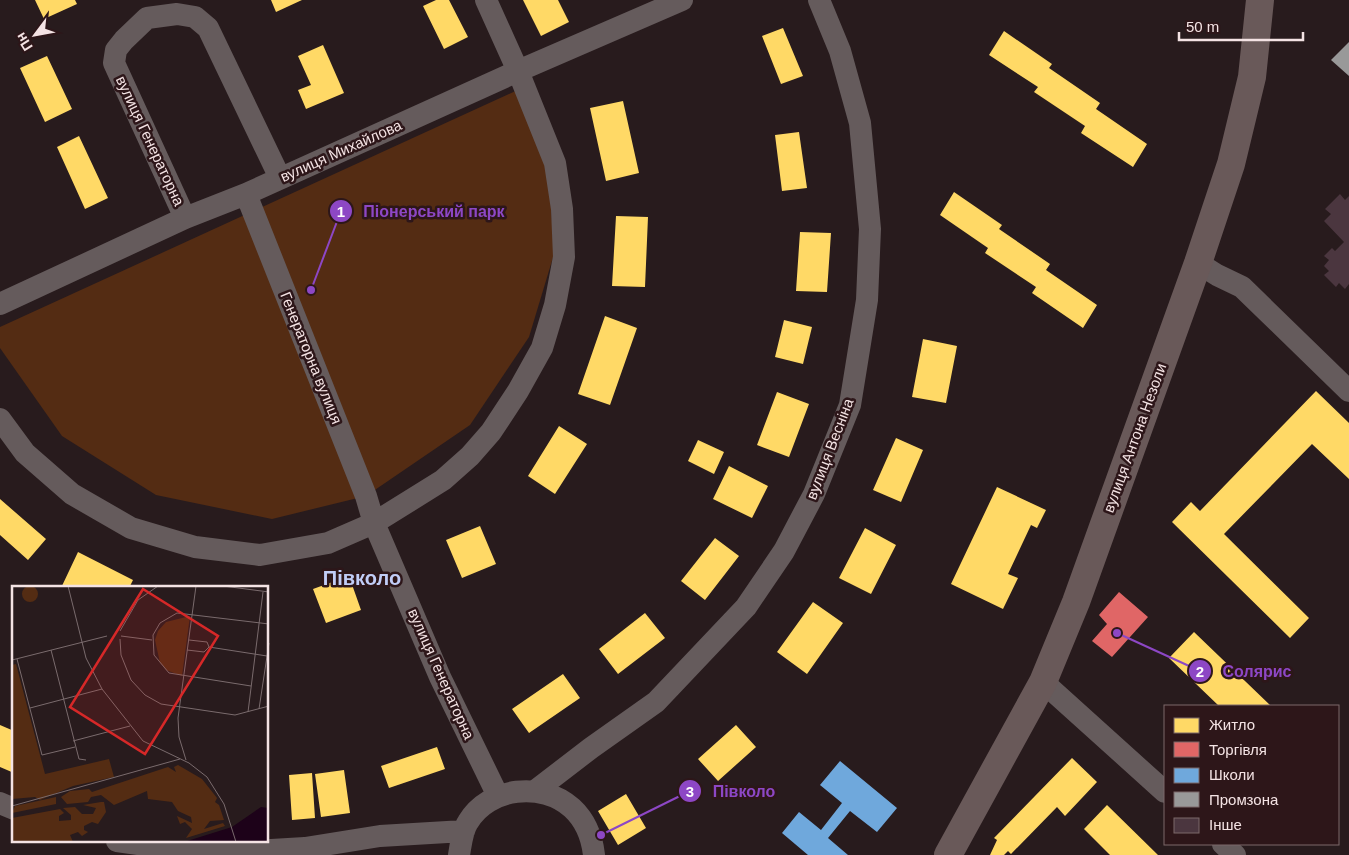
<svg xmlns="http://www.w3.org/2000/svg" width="1349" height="855" font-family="Helvetica,sans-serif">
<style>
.green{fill:#542c13}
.homes{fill:#ffd966}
.shops{fill:#e06666}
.schools{fill:#6fa8dc}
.industry{fill:#999}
.building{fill:#4b363f}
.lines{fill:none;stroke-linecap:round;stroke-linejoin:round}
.minor{stroke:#655b5c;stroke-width:22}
.major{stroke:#695959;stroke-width:28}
.labels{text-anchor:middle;stroke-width:5;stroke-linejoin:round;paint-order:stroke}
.street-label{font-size:15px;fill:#f4e3e4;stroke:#2d1619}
.district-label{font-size:20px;font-weight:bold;fill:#c1cdf7;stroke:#2d1619}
.inset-road{fill:none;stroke:#7a6b6d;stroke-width:1}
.view{fill:#d62828;fill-opacity:0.15;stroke:#d62828;stroke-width:2.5}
.inset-edge{fill:none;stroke:#f4e3e4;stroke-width:2.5}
.leader{fill:none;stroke:#8d47c5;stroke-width:2}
.callout-dot{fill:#8d47c5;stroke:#2d1619;stroke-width:2}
.mark-label{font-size:15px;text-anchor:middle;font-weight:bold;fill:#fff}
.callout-label{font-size:16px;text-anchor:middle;font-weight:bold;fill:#8d47c5;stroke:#2d1619;stroke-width:5;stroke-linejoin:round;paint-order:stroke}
</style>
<rect width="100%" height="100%" fill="#281b1d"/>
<path class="green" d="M 520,89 L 548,159 L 554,254 L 529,337 L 470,425 L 366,496 L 272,519 L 156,495 L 62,436 L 0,348 L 0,327 Z"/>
<path class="homes" d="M 35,0 L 75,0 L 77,4 L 44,19 Z
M 271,0 L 302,0 L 276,12 Z
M 436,0 L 449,0 L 468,37 L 444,49 L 423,6 Z
M 523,0 L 558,0 L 569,22 L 541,36 Z
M 783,28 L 803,76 L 781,84 L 762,36 Z
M 1004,31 L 1052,64 L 1049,68 L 1100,103 L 1096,109 L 1147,144 L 1133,167 L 1081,133 L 1085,126 L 1034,92 L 1038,87 L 989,55 Z
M 323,45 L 344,93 L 306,109 L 298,90 L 311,85 L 298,56 Z
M 47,56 L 72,109 L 45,122 L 20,68 Z
M 623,101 L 639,173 L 606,181 L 590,108 Z
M 799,132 L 807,188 L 782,191 L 775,135 Z
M 79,136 L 108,198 L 85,209 L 57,147 Z
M 954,192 L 1002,225 L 999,229 L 1050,264 L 1046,270 L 1097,305 L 1083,328 L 1032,293 L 1036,287 L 985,253 L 988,248 L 940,215 Z
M 616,216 L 648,217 L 645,287 L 612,286 Z
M 800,232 L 831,233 L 827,292 L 796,291 Z
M 605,316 L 637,328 L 610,405 L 578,394 Z
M 784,320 L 812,327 L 803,364 L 775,357 Z
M 923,339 L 957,346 L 946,403 L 912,397 Z
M 1316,391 L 1349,423 L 1349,479 L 1312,444 L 1224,534 L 1309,618 L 1290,638 L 1172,522 L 1191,502 L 1200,511 Z
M 777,392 L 809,404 L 789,457 L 757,445 Z
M 559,426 L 587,444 L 555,494 L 528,476 Z
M 896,438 L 923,450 L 901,502 L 873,490 Z
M 698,440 L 724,452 L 714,474 L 688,461 Z
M 729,466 L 768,486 L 752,518 L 713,499 Z
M 997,487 L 1046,510 L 1037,528 L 1031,525 L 1008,574 L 1018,578 L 1003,609 L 951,584 Z
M 0,499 L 46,539 L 28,560 L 0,535 Z
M 480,526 L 496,564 L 462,578 L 446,540 Z
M 865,528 L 896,545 L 871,594 L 839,578 Z
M 715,538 L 739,556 L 705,600 L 681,581 Z
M 78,552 L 133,580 L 129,588 L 61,588 Z
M 349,576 L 361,610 L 326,623 L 313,589 Z
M 813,602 L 843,623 L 807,674 L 777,652 Z
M 645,613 L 665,638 L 618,674 L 599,649 Z
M 1194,632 L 1271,706 L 1219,706 L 1169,658 Z
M 563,674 L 580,698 L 529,733 L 512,709 Z
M 0,725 L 14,731 L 14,773 L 0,767 Z
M 736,725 L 756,747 L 718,781 L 698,759 Z
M 437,747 L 445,769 L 389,788 L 381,766 Z
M 1072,758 L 1097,782 L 1065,816 L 1057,807 L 1011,854 L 1008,851 L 1004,855 L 990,855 L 997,840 L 994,838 Z
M 344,770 L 350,813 L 321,817 L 315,774 Z
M 312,773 L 315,818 L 292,820 L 289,775 Z
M 626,794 L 646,828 L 618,845 L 598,811 Z
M 1107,805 L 1158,855 L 1110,855 L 1084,829 Z"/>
<path class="shops" d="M 1119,592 L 1148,617 L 1112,657 L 1092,641 L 1107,624 L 1099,615 Z"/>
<path class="schools" d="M 840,761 L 897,808 L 877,832 L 850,811 L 828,838 L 848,855 L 808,855 L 782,833 L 799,812 L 821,830 L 842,803 L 820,785 Z"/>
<path class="industry" d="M 1349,42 L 1349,76 L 1331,60 Z"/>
<path class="building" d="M 1340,194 L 1345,200 L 1349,196 L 1349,284 L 1345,289 L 1339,283 L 1336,287 L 1324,275 L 1329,271 L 1324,266 L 1329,260 L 1324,256 L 1332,248 L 1335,251 L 1344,242 L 1324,221 L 1331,214 L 1325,209 Z"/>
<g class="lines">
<path class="minor" d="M 246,194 L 366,496 L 374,523 L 440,677 L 498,796
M 185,218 L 114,63 L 116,50 L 124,40 L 147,18 L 177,14 L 195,17 L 208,28 L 280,178
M 1198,263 L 1217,275 L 1242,287 L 1349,391
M 0,304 L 185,218 L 246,194 L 518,71 L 682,0
M 0,419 L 25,453 L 72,494 L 131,528 L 195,547 L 260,555 L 328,543 L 374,523 L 443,480 L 470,456 L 491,432 L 518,391 L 542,348 L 555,305 L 564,257 L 562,209 L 555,163 L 518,71 L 486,0
M 1043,682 L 1165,792
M 535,791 L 591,748 L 656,702 L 746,607 L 784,551 L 814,494 L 850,405 L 867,300 L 870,229 L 860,123 L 840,51 L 819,0
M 0,803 L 14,809
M 117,841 L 206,854 L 305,848 L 380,836 L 464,831
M 1223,844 L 1235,855
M 459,855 C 461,844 462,831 468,822 C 489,787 542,781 572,808 C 585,820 592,837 594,855"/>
<path class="major" d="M 948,855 L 1043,682 L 1076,602 L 1198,263 L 1231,164 L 1252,77 L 1260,0"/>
</g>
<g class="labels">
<g class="street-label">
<text transform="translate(150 141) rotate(65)" y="5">вулиця Генераторна</text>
<text transform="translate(341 151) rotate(-24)" y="5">вулиця Михайлова</text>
<text transform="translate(311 358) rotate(68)" y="5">Генераторна вулиця</text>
<text transform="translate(1135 438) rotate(-70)" y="5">вулиця Антона Незоли</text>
<text transform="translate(830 449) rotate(-69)" y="5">вулиця Весніна</text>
<text transform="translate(441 674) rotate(66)" y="5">вулиця Генераторна</text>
</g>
<g class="district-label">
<text x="362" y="585">Півколо</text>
</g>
</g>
<g transform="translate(12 586)">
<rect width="256" height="256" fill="#281b1d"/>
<path d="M10 8a8 8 0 1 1 16 0a8 8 0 1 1-16 0ZM 178,30 L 170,90 L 154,84 L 148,77 L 143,54 L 146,45 L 154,36 ZM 4,78 L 33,188 L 97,173 L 102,191 L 61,200 L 28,214 L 23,211 L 0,213 L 0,79 ZM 166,179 L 190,193 L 205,212 L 203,216 L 207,219 L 212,234 L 198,235 L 192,243 L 211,237 L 213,240 L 174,252 L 180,243 L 173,236 L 168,238 L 165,230 L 180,237 L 179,231 L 166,225 L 160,216 L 136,213 L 135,205 L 102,219 L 89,209 L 79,211 L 76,216 L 55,218 L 49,211 L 58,205 L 77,203 L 80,206 L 156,181 L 164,186 L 162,181 ZM 44,211 L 44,218 L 0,227 L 3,220 ZM 89,216 L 92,216 L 94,226 L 86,238 L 80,236 L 72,240 L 72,244 L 76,246 L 70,250 L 66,246 L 58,249 L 61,256 L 0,256 L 0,232 L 48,223 L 52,227 L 47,230 L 47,235 L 59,234 L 59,229 L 51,222 L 63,221 L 70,228 L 81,228 L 84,222 L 71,219 Z" fill="#542c13"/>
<path d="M 249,221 L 256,222 L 256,256 L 172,256 L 220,241 Z" fill="#1d0219"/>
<path class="inset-road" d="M 56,0 L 74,72 L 90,103 L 131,155 L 177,177 L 195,191 L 212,218 L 224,256M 211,0 L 257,6M 108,45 L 126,14 L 146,0M 109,50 L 140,54M 108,53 L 109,69 L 119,94 L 133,109 L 149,118 L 223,129 L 257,120M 197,61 L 255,70M 39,64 L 67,173 L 74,174M 175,64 L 192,66 L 197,61 L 195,56 L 177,54M 5,73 L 30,169 L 63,161M 0,74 L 95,50M 239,100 L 157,87 L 142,69 L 141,49 L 148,37 L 165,27 L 257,38M 18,122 L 90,103M 247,123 L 257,57M 236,126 L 251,6M 61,155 L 118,140M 174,174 L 167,151 L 166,132 L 184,0M 0,220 L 168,173"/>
<path class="view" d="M 131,3 L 206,50 L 133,168 L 58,121 Z"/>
<rect width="256" height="256" class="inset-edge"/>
</g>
<path class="leader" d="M311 290L341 211M1117 633L1200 671M601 835L690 791"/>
<g class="callout-dot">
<circle cx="311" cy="290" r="5"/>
<circle cx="1117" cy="633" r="5"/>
<circle cx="601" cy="835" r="5"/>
<circle cx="341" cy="211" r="12"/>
<circle cx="1200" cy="671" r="12"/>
<circle cx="690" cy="791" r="12"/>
</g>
<g class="mark-label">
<text x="341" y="217">1</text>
<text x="1200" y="677">2</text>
<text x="690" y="797">3</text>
</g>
<g class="callout-label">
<text x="434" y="217">Піонерський парк</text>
<text x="1257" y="677">Солярис</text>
<text x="744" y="797">Півколо</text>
</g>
<rect x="1164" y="705" width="175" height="140" fill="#2d1619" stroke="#7d686a"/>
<rect x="1174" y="718" width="25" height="15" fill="#ffd966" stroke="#7d686a"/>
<text x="1209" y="730" font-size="15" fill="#f4e3e4">Житло</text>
<rect x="1174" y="742" width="25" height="15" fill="#e06666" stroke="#7d686a"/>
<text x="1209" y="755" font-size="15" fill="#f4e3e4">Торгівля</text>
<rect x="1174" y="768" width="25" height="15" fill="#6fa8dc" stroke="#7d686a"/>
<text x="1209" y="780" font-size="15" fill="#f4e3e4">Школи</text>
<rect x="1174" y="792" width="25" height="15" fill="#999999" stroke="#7d686a"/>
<text x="1209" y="805" font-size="15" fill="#f4e3e4">Промзона</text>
<rect x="1174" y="818" width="25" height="15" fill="#4b363f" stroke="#7d686a"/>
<text x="1209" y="830" font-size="15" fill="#f4e3e4">Інше</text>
<g transform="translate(35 35) rotate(238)" stroke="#2d1619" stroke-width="4" paint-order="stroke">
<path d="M0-4L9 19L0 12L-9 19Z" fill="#f4e3e4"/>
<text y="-8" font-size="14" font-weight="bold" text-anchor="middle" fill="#f4e3e4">Пн</text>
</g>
<path d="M1179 32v8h124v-8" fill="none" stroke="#f4e3e4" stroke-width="2.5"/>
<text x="1186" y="32" font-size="15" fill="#f4e3e4" stroke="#2d1619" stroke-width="4" paint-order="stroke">50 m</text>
</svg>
